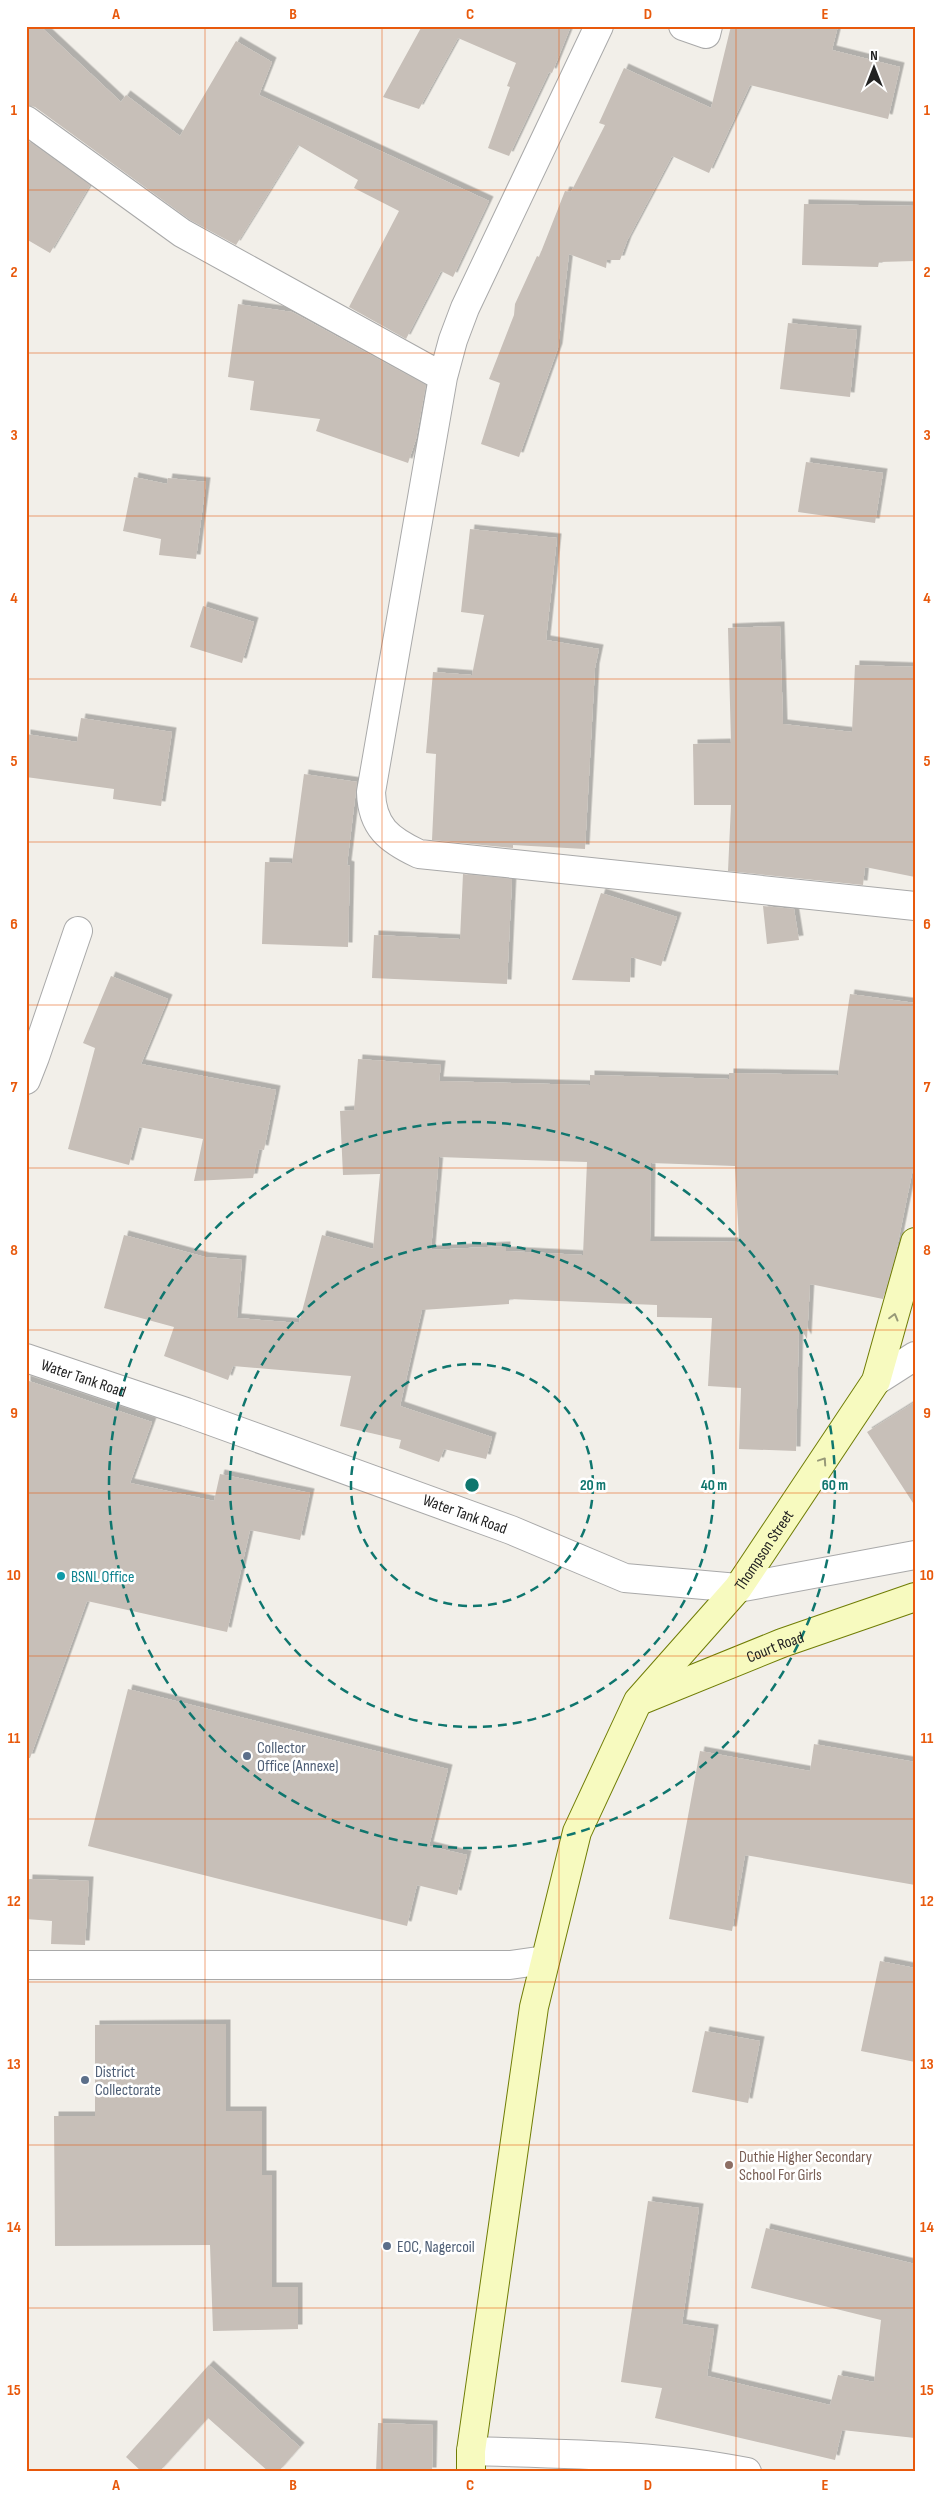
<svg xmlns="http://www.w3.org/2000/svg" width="941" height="2498" font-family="'Sofia Sans Condensed',sans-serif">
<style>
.building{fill:#c7bfb8;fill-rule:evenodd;filter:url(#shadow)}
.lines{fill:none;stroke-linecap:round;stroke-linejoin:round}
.minor-casing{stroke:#a9a9a9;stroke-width:30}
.tertiary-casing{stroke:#a9a9a9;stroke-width:30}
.secondary-casing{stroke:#707d05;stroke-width:30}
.minor{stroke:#fff;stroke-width:28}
.tertiary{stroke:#fff;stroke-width:28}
.secondary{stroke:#f7fabf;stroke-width:28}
.oneway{stroke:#979978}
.grid{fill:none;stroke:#e8590c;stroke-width:1;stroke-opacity:0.55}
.ring{fill:none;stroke:#0f766e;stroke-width:2.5;stroke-dasharray:9 6}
.culture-dot{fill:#0f9aa8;stroke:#fff;stroke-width:2}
.service-dot{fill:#5c6f8a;stroke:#fff;stroke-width:2}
.education-dot{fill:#8d6e63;stroke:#fff;stroke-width:2}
.labels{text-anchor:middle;stroke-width:5;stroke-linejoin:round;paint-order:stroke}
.street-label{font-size:16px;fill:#222;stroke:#fff}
.culture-label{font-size:16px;fill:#0d838f;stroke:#fff;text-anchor:start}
.service-label{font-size:16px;fill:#4e5e75;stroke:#fff;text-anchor:start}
.education-label{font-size:16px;fill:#785e54;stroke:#fff;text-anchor:start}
.centre{fill:#0f766e;stroke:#fff;stroke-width:2.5}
.ring-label{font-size:15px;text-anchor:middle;font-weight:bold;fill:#0f766e;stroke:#fff;stroke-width:5;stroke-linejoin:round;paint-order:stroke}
.neatline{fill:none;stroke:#e8590c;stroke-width:2}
.grid-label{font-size:16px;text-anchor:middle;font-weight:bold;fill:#e8590c}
</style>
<defs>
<filter id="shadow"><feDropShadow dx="4.5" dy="-4.5" stdDeviation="0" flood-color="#0004"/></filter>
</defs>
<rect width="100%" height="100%" fill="#f2efe9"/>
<path class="building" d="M 26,26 L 40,26 L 121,102 L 126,95 L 180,136 L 236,41 L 272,62 L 259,95 L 489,201 L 453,277 L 441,271 L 406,339 L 349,307 L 399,211 L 354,188 L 358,180 L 298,145 L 236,245 L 190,220 L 35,107 L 26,105 Z
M 422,26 L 571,26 L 552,73 L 549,72 L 509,156 L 488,148 L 510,87 L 507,86 L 516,63 L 458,38 L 419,109 L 383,97 Z
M 731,26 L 838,26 L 832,50 L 900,67 L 888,119 L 750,85 L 709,173 L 672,156 L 627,241 L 620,260 L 607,260 L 606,268 L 569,254 L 558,348 L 519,457 L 481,444 L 500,383 L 489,379 L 514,315 L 515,304 L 537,256 L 539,257 L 565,191 L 571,192 L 605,125 L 599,123 L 624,68 L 711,108 Z
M 26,139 L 90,185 L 50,253 L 26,239 Z
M 804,204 L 915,206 L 915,261 L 879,262 L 878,267 L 802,265 Z
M 238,304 L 292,312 L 426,385 L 416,439 L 408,463 L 316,431 L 320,419 L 250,410 L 254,381 L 228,377 Z
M 788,323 L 857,330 L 850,397 L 780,389 Z
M 806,462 L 883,473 L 875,523 L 798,512 Z
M 134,477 L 167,484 L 168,478 L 206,482 L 196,559 L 159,555 L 161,539 L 123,531 Z
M 470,529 L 557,538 L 546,640 L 599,649 L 595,668 L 585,849 L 513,845 L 513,848 L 432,840 L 436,754 L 426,753 L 433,672 L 472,675 L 484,615 L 461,612 Z
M 203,606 L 254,622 L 242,663 L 190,647 Z
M 780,626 L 783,724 L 852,732 L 855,665 L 915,667 L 915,877 L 865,867 L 863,885 L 728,871 L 731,805 L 694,805 L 693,744 L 731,743 L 728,628 Z
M 81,718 L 172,732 L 161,806 L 113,799 L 114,789 L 26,777 L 26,734 L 77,742 Z
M 304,774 L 357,782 L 347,865 L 350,866 L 348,947 L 262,944 L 265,862 L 292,863 Z
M 463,874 L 512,879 L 507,984 L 372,978 L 374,935 L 460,939 Z
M 601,893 L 677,917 L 661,966 L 631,957 L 630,982 L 572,980 Z
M 763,906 L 794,909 L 799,940 L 767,944 Z
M 111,976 L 168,999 L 141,1064 L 276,1090 L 264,1150 L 259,1149 L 253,1178 L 194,1181 L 203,1139 L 139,1127 L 129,1165 L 68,1149 L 95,1048 L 83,1043 Z
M 850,994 L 915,1003 L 915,1159 L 895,1257 L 883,1299 L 810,1284 L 807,1339 L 799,1326 L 796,1451 L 739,1449 L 741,1388 L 708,1386 L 712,1318 L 657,1317 L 657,1305 L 509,1299 L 509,1304 L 422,1310 L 400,1406 L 492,1437 L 486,1459 L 444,1449 L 439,1462 L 399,1448 L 401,1440 L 340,1426 L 351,1376 L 233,1366 L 228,1380 L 164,1356 L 174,1327 L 104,1308 L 124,1235 L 205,1257 L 242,1260 L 237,1318 L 299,1323 L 322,1235 L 373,1249 L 380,1174 L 343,1175 L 340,1111 L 354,1110 L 358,1059 L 441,1065 L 439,1081 L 590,1085 L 590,1075 L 729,1079 L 729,1073 L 838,1075 ZM 439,1157 L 587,1162 L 583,1255 L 506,1251 L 506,1246 L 431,1250 ZM 651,1163 L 735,1166 L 739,1242 L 650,1241 Z
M 26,1380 L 152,1422 L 130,1483 L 214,1501 L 220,1474 L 310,1493 L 300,1540 L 250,1530 L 227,1632 L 87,1601 L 30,1758 L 26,1758 Z
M 915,1402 L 915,1506 L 867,1432 Z
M 128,1689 L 448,1769 L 429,1846 L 467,1855 L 457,1895 L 417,1885 L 407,1926 L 88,1846 Z
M 814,1744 L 915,1762 L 915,1885 L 745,1855 L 732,1931 L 669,1919 L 700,1751 L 810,1771 Z
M 28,1879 L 89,1881 L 85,1945 L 51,1944 L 52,1921 L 26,1919 Z
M 880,1961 L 915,1968 L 915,2062 L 861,2051 Z
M 226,2024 L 226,2111 L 262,2111 L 262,2175 L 272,2175 L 272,2287 L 298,2287 L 298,2329 L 213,2331 L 210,2245 L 55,2246 L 54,2116 L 95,2116 L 95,2025 Z
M 705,2031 L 760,2041 L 748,2103 L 692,2092 Z
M 648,2201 L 699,2208 L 682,2324 L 714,2329 L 707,2376 L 830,2405 L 838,2375 L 874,2382 L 881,2320 L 751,2288 L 766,2228 L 915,2264 L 915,2438 L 842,2430 L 835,2460 L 655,2418 L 662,2388 L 621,2382 Z
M 209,2365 L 300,2447 L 278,2472 L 269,2472 L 208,2418 L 159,2472 L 142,2472 L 126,2457 Z
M 378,2423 L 433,2425 L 432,2472 L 376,2472 Z"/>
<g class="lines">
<g class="minor-casing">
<path id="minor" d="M 599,26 L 465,308 L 453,340 L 443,377 L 371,792 C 372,827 389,840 419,854 L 915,906
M 683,26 L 706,34 L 708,26
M 26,120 L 182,233 L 443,377
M 26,1052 L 35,1057 L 26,1080
M 35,1057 L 78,931
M 876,1381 L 915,1356
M 26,1965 L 510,1965 L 545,1960
M 471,2451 C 563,2454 657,2454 747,2472"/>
</g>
<g class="tertiary-casing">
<g id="tertiary">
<path id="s1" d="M 26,1358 L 186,1412 L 511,1530 L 625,1578 L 738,1588 L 915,1555"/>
</g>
</g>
<g class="secondary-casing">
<g id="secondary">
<path id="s2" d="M 644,1699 L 782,1643 L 915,1597"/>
<path id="s3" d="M 471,2472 L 471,2451 L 534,2007 L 577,1832 L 638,1701 L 738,1588 L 876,1381 L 915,1242"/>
</g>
</g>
<use href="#minor" class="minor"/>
<use href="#tertiary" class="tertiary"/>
<use href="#secondary" class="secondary"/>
</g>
<defs><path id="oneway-chevron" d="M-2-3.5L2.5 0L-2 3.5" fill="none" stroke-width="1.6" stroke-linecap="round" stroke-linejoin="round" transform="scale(1.25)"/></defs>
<g class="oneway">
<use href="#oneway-chevron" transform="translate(894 1317) rotate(-75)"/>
<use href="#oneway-chevron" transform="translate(823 1461) rotate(-56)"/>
</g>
<path class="grid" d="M 205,26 L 205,2472M 382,26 L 382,2472M 559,26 L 559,2472M 736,26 L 736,2472M 26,190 L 915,190M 26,353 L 915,353M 26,516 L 915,516M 26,679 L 915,679M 26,842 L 915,842M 26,1005 L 915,1005M 26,1168 L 915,1168M 26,1330 L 915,1330M 26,1493 L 915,1493M 26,1656 L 915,1656M 26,1819 L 915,1819M 26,1982 L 915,1982M 26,2145 L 915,2145M 26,2308 L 915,2308"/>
<g class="ring">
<circle cx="472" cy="1485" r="121"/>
<circle cx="472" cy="1485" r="242"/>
<circle cx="472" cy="1485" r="363"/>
</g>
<circle class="culture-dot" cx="61" cy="1576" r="5"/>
<g class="service-dot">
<circle cx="247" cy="1756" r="5"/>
<circle cx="85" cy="2080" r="5"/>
<circle cx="387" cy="2246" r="5"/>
</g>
<circle class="education-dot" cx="729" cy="2165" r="5"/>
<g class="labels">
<g class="street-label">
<text dy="6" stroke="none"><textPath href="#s1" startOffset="61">Water Tank Road</textPath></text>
<text dy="6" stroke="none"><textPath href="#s1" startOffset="466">Water Tank Road</textPath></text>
<text dy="6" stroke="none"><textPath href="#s3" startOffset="991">Thompson Street</textPath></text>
<text dy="6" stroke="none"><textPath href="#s2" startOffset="141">Court Road</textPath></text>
</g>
<g class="culture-label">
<text x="71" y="1582">BSNL Office</text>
</g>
<g class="service-label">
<text x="257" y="1753">Collector<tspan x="257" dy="18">Office (Annexe)</tspan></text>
<text x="95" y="2077">District<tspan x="95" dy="18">Collectorate</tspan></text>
<text x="397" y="2252">EOC, Nagercoil</text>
</g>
<g class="education-label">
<text x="739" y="2162">Duthie Higher Secondary<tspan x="739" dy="18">School For Girls</tspan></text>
</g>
</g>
<circle cx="472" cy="1485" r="8" class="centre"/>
<g class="ring-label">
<text x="593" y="1490">20 m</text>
<text x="714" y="1490">40 m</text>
<text x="835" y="1490">60 m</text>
</g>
<rect width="941" height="2498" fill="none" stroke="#ffffff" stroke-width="55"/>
<g transform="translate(874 68)" stroke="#ffffff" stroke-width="4" paint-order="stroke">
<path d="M0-4L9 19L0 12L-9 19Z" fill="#222222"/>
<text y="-8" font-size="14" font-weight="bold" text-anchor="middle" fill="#222222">N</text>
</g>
<rect x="28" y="28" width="886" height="2442" class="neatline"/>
<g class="grid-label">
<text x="116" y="19">A</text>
<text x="293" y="19">B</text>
<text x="470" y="19">C</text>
<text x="648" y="19">D</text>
<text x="825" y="19">E</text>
<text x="14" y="115">1</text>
<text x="927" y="115">1</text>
<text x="14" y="277">2</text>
<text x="927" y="277">2</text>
<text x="14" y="440">3</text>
<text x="927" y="440">3</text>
<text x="14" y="603">4</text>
<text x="927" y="603">4</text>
<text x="14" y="766">5</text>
<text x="927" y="766">5</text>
<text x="14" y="929">6</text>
<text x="927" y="929">6</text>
<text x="14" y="1092">7</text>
<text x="927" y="1092">7</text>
<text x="14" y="1255">8</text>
<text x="927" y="1255">8</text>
<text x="14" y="1418">9</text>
<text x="927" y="1418">9</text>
<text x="14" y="1580">10</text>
<text x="927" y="1580">10</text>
<text x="14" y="1743">11</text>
<text x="927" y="1743">11</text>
<text x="14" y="1906">12</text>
<text x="927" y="1906">12</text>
<text x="14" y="2069">13</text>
<text x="927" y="2069">13</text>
<text x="14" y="2232">14</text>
<text x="927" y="2232">14</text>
<text x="14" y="2395">15</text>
<text x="927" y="2395">15</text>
<text x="116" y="2490">A</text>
<text x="293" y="2490">B</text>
<text x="470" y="2490">C</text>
<text x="648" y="2490">D</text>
<text x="825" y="2490">E</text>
</g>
</svg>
